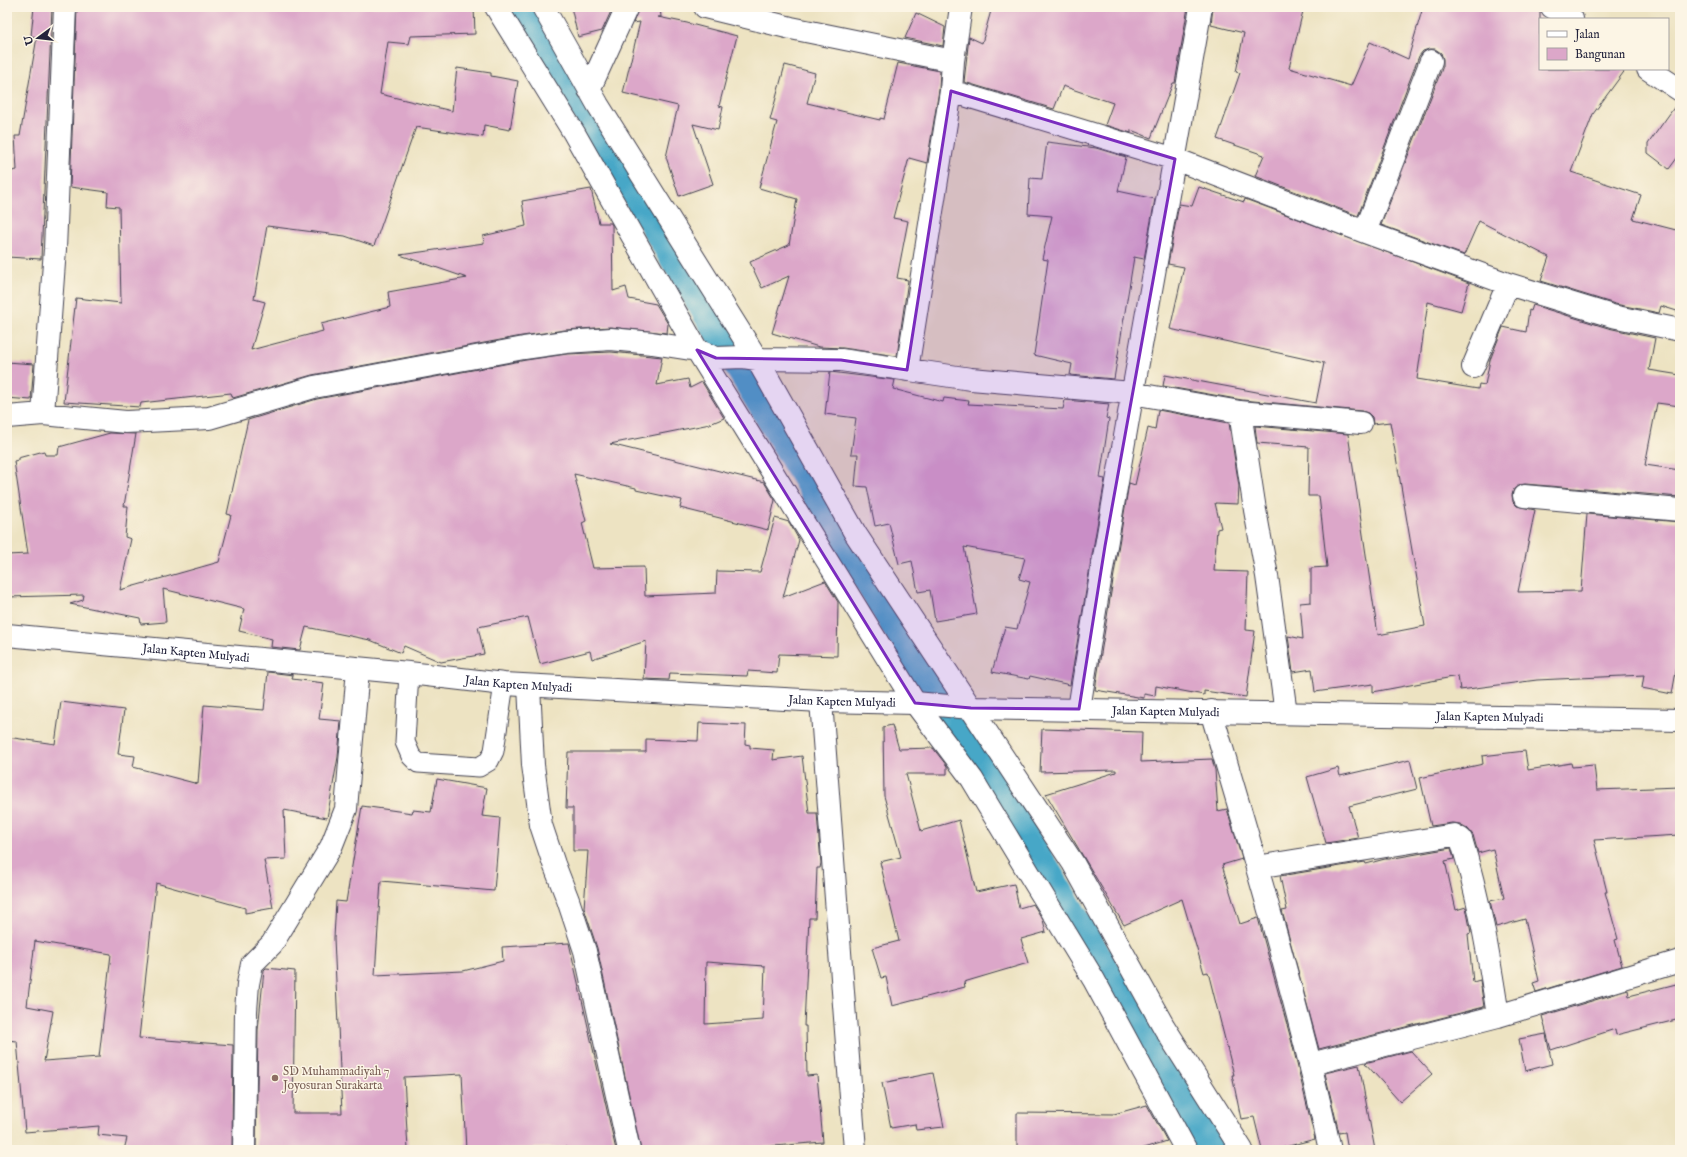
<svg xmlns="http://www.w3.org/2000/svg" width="1687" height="1157" font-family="'IM FELL English',serif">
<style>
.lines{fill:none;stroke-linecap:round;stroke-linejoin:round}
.canal{stroke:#47a7c7;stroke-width:33}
.building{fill:#dca7c9;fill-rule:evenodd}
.service-casing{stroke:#403f4f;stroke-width:21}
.minor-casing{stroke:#403f4f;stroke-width:24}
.secondary-casing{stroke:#403f4f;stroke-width:24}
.service{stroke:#fff;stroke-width:19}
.minor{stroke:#fff;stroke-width:22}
.secondary{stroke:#fff;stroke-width:22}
.marked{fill:#7b2cbf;fill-opacity:0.2;stroke:#7b2cbf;stroke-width:3;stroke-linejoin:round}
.education-dot{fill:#8d6e63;stroke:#fcf5e5;stroke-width:1.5}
.labels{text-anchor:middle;stroke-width:3;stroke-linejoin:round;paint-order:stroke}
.street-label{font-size:12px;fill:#22223b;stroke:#fcf5e5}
.education-label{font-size:12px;fill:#785e54;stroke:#fcf5e5;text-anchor:start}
</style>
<rect width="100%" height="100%" fill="#fcf5e5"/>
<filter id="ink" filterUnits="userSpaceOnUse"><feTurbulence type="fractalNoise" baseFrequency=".025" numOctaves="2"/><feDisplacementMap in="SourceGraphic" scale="8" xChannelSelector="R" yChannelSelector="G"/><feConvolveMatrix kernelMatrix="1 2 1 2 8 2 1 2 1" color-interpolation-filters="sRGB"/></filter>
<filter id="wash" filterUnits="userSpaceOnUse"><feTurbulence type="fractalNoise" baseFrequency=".012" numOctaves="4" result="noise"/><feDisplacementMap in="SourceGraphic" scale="16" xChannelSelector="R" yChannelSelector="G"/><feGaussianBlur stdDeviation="0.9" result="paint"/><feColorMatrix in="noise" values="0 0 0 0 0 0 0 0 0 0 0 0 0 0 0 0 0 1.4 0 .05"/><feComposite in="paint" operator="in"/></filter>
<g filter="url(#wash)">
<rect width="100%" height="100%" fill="#ede3c2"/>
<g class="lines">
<path class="canal" d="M 525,7 L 1212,1150"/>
</g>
<g id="blocks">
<path class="building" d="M 34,7 L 52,7 L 41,259 L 7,257 L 7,172 L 17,170 L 15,136 L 20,136 L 37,37 L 31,36 Z
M 77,7 L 474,7 L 475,34 L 411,36 L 409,44 L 388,42 L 380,94 L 452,111 L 457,68 L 491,73 L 491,76 L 518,81 L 510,130 L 484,125 L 483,137 L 416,127 L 374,246 L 345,236 L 267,226 L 254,299 L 265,302 L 251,350 L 323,331 L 321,324 L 390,307 L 388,292 L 467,278 L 400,255 L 484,243 L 483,236 L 526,226 L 522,201 L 591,189 L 599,223 L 611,223 L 612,225 L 613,291 L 626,287 L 629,299 L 656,304 L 668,324 L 667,333 L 610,327 L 565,330 L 522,336 L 312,375 L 233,398 L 231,393 L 141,403 L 140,407 L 64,402 L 76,298 L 121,303 L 119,207 L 107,206 L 108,192 L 70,187 Z
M 571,7 L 613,7 L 602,31 L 578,37 Z
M 639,7 L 660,7 L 661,17 L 658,17 L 687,23 L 737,36 L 719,106 L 723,107 L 718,130 L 693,124 L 713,184 L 679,196 L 666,157 L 678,106 L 623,93 L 640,22 L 633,23 Z
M 992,7 L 1188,7 L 1175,83 L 1173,83 L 1151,138 L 1131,130 L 1131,133 L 1105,125 L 1113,103 L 1063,86 L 1054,109 L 964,82 L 969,37 L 982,43 Z
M 1213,7 L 1287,7 L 1303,11 L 1289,68 L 1351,86 L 1370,42 L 1408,59 L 1423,7 L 1540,7 L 1540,69 L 1626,69 L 1593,114 L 1571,172 L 1641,195 L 1633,219 L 1680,231 L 1680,312 L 1661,306 L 1659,313 L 1615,304 L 1541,281 L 1549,257 L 1479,221 L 1464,255 L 1381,225 L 1443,66 L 1443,59 L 1441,53 L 1435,49 L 1429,49 L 1423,51 L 1419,56 L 1358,216 L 1255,176 L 1264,155 L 1217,139 L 1240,73 L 1236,72 L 1244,33 L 1211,25 Z
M 916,13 L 945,27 L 943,46 L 905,38 Z
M 898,63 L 940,71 L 939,90 L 927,163 L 909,158 L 893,218 L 908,221 L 897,278 L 908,280 L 897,356 L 843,348 L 819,347 L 772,333 L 789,276 L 762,288 L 750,262 L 789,245 L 797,199 L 759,188 L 777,122 L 770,120 L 785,65 L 815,73 L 807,103 L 880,120 L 880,118 L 884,119 Z
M 1678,102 L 1680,102 L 1680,154 L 1669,169 L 1648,153 L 1648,144 Z
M 1047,142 L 1096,148 L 1126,157 L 1118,191 L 1155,199 L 1144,259 L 1134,257 L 1114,379 L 1070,375 L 1072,364 L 1034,355 L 1048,260 L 1042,259 L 1052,216 L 1028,214 L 1030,178 L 1042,179 Z
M 1199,187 L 1244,202 L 1245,199 L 1469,283 L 1461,311 L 1428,302 L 1417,379 L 1478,389 L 1479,384 L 1485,385 L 1490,360 L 1503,327 L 1526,332 L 1529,310 L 1531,311 L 1533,305 L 1608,328 L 1655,338 L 1649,370 L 1680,375 L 1680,406 L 1657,403 L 1645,465 L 1680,470 L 1680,497 L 1525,484 L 1519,485 L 1514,489 L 1512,495 L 1513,502 L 1517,506 L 1535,510 L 1518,592 L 1581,591 L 1587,514 L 1680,522 L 1680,649 L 1672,694 L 1642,688 L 1644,675 L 1537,680 L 1460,690 L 1458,676 L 1373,692 L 1373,684 L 1315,692 L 1312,669 L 1293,672 L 1288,636 L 1303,639 L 1300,603 L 1311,602 L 1311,568 L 1327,567 L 1319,496 L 1308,496 L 1309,447 L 1257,443 L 1255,426 L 1348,434 L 1378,635 L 1425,626 L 1390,422 L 1373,424 L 1372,417 L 1368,413 L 1362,411 L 1242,400 L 1163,386 L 1165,375 L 1316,403 L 1324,363 L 1170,329 L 1184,267 L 1168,264 L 1179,204 L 1192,206 Z
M 611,352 L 662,357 L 657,385 L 688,379 L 690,388 L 702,382 L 724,418 L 710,424 L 610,444 L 764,482 L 775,500 L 768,530 L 680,508 L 682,500 L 636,490 L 636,488 L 574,474 L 586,521 L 582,523 L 593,568 L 644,567 L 645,596 L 716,593 L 717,571 L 760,572 L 775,518 L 789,522 L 799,540 L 783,597 L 825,581 L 838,602 L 837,656 L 779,654 L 777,673 L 748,671 L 747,676 L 670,673 L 669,680 L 644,679 L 646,641 L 592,659 L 590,651 L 540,664 L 528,617 L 478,627 L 484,654 L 441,662 L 404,646 L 401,653 L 370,640 L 306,627 L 300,650 L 271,647 L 272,639 L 239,631 L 244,609 L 163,589 L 166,622 L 141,624 L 140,618 L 70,604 L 83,600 L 84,595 L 7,597 L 7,555 L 28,554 L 14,461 L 18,460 L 18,458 L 44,451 L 45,455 L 58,455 L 59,447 L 110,433 L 136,434 L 124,506 L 128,506 L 125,537 L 131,539 L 120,590 L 219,562 L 231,515 L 227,514 L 248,420 L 317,399 L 526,360 L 567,354 Z
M 7,362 L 34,364 L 31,400 L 7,398 Z
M 830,372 L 895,380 L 893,389 L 943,402 L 944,398 L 969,401 L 968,404 L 1063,409 L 1065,400 L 1109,404 L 1106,418 L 1109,419 L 1100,478 L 1105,479 L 1070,685 L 1030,676 L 1029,679 L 992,672 L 1005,627 L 1017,629 L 1030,582 L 1019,579 L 1025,558 L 964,547 L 977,614 L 935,621 L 930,590 L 918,592 L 912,561 L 899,564 L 889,523 L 875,526 L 867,487 L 855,486 L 858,454 L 851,454 L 856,418 L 825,414 Z
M 1158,410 L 1229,423 L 1239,486 L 1238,504 L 1215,503 L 1221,528 L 1217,529 L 1214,571 L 1248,572 L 1246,630 L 1255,631 L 1246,697 L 1204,691 L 1204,695 L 1156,686 L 1155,696 L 1144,694 L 1144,698 L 1095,690 L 1129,483 L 1135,485 L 1148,428 L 1155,430 Z
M 268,672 L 293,675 L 292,679 L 324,683 L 319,719 L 341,721 L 338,757 L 327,818 L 284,810 L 286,859 L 264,860 L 273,908 L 245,913 L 245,908 L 156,883 L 139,1038 L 233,1045 L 232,1150 L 124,1150 L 127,1138 L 98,1135 L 99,1126 L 25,1132 L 17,1041 L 7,1040 L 7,737 L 55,744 L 61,702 L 124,710 L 118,754 L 135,756 L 133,767 L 198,784 L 204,705 L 264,710 ZM 35,941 L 111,954 L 99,1057 L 44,1061 L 53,1011 L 27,1006 Z
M 699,723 L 746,725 L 745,744 L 750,745 L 750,748 L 774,750 L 773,760 L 802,756 L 809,813 L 817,813 L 821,863 L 820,868 L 817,868 L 815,918 L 809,918 L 804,1026 L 806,1026 L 807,1076 L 817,1075 L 823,1142 L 726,1150 L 641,1150 L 597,948 L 584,908 L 588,851 L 573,851 L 573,808 L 566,808 L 568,752 L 646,752 L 646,739 L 698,741 ZM 706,962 L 765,966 L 763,1020 L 705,1024 Z
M 892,725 L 899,749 L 933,748 L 947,766 L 947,774 L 906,774 L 921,831 L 959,820 L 976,892 L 1014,884 L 1019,908 L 1033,904 L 1043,920 L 1046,932 L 1021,939 L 1028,963 L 964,982 L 965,987 L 892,1006 L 886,977 L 881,978 L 872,948 L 899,941 L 880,862 L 901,857 L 884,796 L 883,727 Z
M 1042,729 L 1142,732 L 1141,762 L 1212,759 L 1215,770 L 1218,811 L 1227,809 L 1242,859 L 1222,865 L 1240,924 L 1258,918 L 1292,1043 L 1315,1139 L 1274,1150 L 1262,1150 L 1254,1117 L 1241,1119 L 1232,1075 L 1234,1075 L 1208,972 L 1204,973 L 1182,899 L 1124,925 L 1046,794 L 1116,772 L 1116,770 L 1040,772 Z
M 1525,751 L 1528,770 L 1571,763 L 1572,767 L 1594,765 L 1597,790 L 1680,787 L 1680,835 L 1594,840 L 1607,892 L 1605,892 L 1618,939 L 1615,940 L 1622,966 L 1536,992 L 1533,983 L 1539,981 L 1525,919 L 1496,927 L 1490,901 L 1504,898 L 1493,849 L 1478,853 L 1473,835 L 1467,828 L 1460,824 L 1452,823 L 1431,826 L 1420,778 L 1483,764 L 1482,756 Z
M 1410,760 L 1417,789 L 1349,806 L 1358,838 L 1326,843 L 1307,777 L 1338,768 L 1340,776 Z
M 437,779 L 487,788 L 482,816 L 500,818 L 494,891 L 381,881 L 375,975 L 463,971 L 503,961 L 502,947 L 569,943 L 616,1150 L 567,1150 L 567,1147 L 466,1150 L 462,1074 L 404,1077 L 408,1150 L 256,1150 L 258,1030 L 264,970 L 266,968 L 295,971 L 293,1113 L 342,1113 L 334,938 L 336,901 L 346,902 L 362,806 L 412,813 L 413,810 L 431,812 Z
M 1451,848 L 1454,859 L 1445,861 L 1456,910 L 1466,907 L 1471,933 L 1468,934 L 1473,982 L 1480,980 L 1484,1007 L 1319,1049 L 1282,911 L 1287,910 L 1280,876 L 1365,862 L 1366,864 L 1385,859 L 1389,859 Z
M 1680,983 L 1680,1019 L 1616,1035 L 1615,1029 L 1551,1050 L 1542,1016 L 1628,990 L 1629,996 Z
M 1546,1034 L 1552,1064 L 1525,1071 L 1519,1039 Z
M 1411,1051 L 1432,1074 L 1400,1102 L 1365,1063 Z
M 1359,1065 L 1375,1150 L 1348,1150 L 1345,1132 L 1339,1133 L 1325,1073 Z
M 933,1073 L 944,1127 L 916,1130 L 915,1124 L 891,1128 L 882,1083 Z
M 1147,1105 L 1167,1141 L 1138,1150 L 1017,1150 L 1017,1113 L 1114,1114 Z"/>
</g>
</g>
<g filter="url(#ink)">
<use href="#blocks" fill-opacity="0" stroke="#403f4f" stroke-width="1"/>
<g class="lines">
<g class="service-casing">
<path id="service" d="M 409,673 L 405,742 L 411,756 L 418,763 L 479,767 L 489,761 L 494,751 L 504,684"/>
</g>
<g class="minor-casing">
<path id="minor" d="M 496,7 L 574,133 L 697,350 L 915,703 L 972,779 L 1027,870 L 1094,980 L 1186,1150
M 543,7 L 598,105 L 757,359 L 855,533 L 1073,863 L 1164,1027 L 1242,1150
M 705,7 L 791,28 L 953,61
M 961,7 L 953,61 L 951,91 L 1175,159 L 1365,232 L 1508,284 L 1612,316 L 1680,330
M 1552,7 L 1572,19
M 1648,69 L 1680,90
M 589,90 L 627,7
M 1365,232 L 1431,61
M 1473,367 L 1508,284
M 907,370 L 951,91
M 1240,412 L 1255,510 L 1267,576 L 1286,713
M 43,414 L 55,249 L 65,7
M 7,417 L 43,414 L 126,422 L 209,418 L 314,387 L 524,348 L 566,342 L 611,339 L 652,343 L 697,350 L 716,358 L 743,357 L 757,359 L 841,360 L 971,379 L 1132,393 L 1240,412 L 1361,423
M 1524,496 L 1680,510
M 529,686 L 533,765 L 541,825 L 554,864 L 568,900 L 585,951 L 629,1150
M 821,701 L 855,1150
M 1079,709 C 1116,474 1161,241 1201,7
M 1211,711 C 1254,857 1298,1002 1330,1150
M 1257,867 L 1454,835 L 1461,839 C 1479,897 1489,956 1498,1016
M 1311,1064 L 1498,1016 L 1680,961
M 244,1150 L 246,1011 L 248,984 L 252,964 L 272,944 L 331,847 L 346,809 L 358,669"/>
</g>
<g class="secondary-casing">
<g id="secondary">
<path id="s1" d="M 7,635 L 409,673 L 504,684 L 821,701 L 915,703 L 971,708 L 1680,720"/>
</g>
</g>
<use href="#service" class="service"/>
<use href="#minor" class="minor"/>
<use href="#secondary" class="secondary"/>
</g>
</g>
<path class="marked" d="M 951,91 L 1175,159 L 1105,546 L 1079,709 L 971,708 L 915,703 L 697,350 L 716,358 L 841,360 L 907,370 Z"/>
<circle class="education-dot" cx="275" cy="1078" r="4"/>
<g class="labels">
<g class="street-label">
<text dy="4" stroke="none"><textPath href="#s1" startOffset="190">Jalan Kapten Mulyadi</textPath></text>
<text dy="4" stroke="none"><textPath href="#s1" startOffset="514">Jalan Kapten Mulyadi</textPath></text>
<text dy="4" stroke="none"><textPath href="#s1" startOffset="838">Jalan Kapten Mulyadi</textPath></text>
<text dy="4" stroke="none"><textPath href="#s1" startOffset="1162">Jalan Kapten Mulyadi</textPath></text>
<text dy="4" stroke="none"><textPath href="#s1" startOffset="1486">Jalan Kapten Mulyadi</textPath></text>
</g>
<g class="education-label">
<text x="283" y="1075">SD Muhammadiyah 7<tspan x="283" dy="14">Joyosuran Surakarta</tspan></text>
</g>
</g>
<rect width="1687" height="1157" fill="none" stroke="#fcf5e5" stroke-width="24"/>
<rect x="1539" y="18" width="130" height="52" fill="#fcf5e5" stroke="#a5a1a1"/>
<rect x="1547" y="31" width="20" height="6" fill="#ffffff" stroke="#a5a1a1"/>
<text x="1575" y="38" font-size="12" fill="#22223b">Jalan</text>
<rect x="1547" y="48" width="20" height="12" fill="#dca7c9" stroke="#a5a1a1"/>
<text x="1575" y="58" font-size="12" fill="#22223b">Bangunan</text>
<g transform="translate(38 38) rotate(255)" stroke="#fcf5e5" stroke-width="3" paint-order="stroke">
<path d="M0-3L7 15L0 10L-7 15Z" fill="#22223b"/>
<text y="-6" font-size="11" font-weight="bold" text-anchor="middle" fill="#22223b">U</text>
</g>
</svg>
